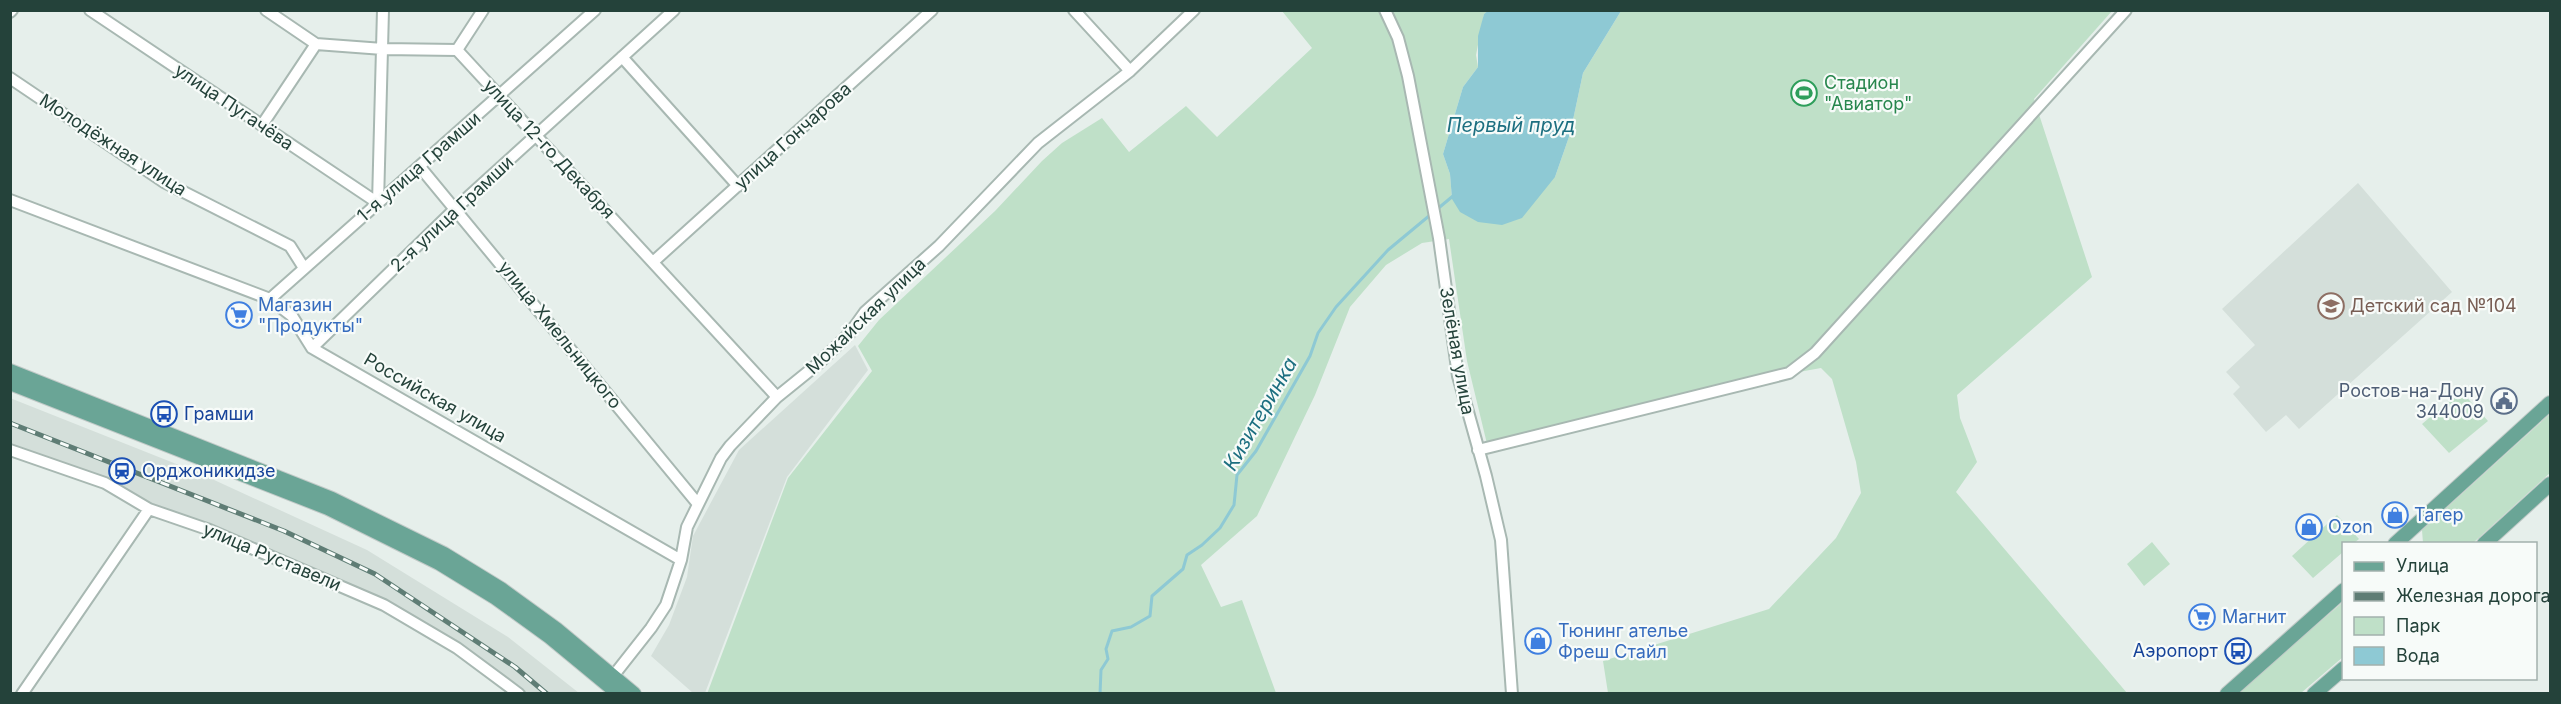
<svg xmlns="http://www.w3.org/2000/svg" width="2561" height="704" font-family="Inter,sans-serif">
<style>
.built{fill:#d4dfda}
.green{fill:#bfe0c8}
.water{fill:#8ec9d4}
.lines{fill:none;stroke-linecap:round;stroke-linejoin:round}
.stream{stroke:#8ec9d4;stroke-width:3}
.minor-casing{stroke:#a8b8b2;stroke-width:14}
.major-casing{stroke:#c2cac8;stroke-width:16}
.minor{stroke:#fff;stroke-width:10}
.major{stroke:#6aa596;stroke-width:14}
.rail-casing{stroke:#5f7d75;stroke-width:5}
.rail{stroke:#f7fbf9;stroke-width:3;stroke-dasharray:9;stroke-linecap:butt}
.labels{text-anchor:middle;stroke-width:4.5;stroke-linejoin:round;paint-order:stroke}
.leisure-label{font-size:18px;fill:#27864d;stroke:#f7fbf9;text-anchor:start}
.street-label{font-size:18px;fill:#24423a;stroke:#f7fbf9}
.shop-label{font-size:18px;fill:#366cbe;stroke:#f7fbf9;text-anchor:start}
.education-label{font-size:18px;fill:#785e54;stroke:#f7fbf9;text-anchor:start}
.service-label{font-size:18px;fill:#4e5e75;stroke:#f7fbf9;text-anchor:end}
.transit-label{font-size:18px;fill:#164399;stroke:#f7fbf9;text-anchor:start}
.water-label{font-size:20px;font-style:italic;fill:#1c6f80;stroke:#f7fbf9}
</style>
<rect width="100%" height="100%" fill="#e6efeb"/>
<path class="built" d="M 2358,183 L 2452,292 L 2299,429 L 2286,415 L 2266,432 L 2233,394 L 2240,387 L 2226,372 L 2255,345 L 2222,309 Z
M 855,345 L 868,370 L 787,477 L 705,693 L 693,693 L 651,656 L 669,625 L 687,577 L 693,536 L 739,450 Z
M 10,398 L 199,473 L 367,550 L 508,637 L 579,693 L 523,693 L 492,666 L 347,583 L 11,446 Z"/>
<path class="green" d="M 1282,11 L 1489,11 L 1484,14 L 1476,55 L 1478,67 L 1463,87 L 1443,154 L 1450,174 L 1452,199 L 1555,177 L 1570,134 L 1583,73 L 1621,11 L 2112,11 L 2034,99 L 2092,277 L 1957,395 L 1960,418 L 1977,462 L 1956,492 L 2127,693 L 1608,693 L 1603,661 L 1769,609 L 1836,538 L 1861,493 L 1856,462 L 1832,379 L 1821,368 L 1799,372 L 1488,448 L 1467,361 L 1449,239 L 1422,243 L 1386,265 L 1350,307 L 1315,395 L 1257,516 L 1201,565 L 1221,607 L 1242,600 L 1276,693 L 707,694 L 788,478 L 872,371 L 858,346 L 879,320 L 995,211 L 1042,161 L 1062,143 L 1102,118 L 1129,152 L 1186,106 L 1217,137 L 1312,48 Z
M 2461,391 L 2488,421 L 2449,453 L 2422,424 Z
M 2550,414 L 2550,473 L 2473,543 L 2423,543 L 2422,530 Z
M 2337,515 L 2359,539 L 2354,543 L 2344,544 L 2343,552 L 2313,578 L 2292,556 Z
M 2152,542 L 2170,564 L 2144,586 L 2127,564 Z
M 2343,602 L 2343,657 L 2301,693 L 2236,694 Z"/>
<path class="water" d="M 1489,10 L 1621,11 L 1583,73 L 1570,134 L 1555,177 L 1522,218 L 1502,225 L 1478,222 L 1460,212 L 1452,199 L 1450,174 L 1443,154 L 1463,87 L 1478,67 L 1478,36 L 1484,14 Z"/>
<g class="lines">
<path class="stream" d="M 1100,694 L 1101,670 L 1108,659 L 1106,649 L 1112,631 L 1131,627 L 1150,616 L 1152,596 L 1183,569 L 1187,555 L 1202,545 L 1220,528 L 1234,505 L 1237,475 L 1256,451 L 1310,356 L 1318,333 L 1336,307 L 1388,250 L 1453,196"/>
<g class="minor-casing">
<path id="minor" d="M 90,10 L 378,203
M 266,10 L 316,44 L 383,49 L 457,50 L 777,397
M 1074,10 L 1130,71
M 1385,10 L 1398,38 L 1408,76 L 1439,238 L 1458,376 L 1486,476 L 1501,540 L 1512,694
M 10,12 L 12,10
M 457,50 L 483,10
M 622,57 L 738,186
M 10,78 L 164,182 L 290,246 L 304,268
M 262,125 L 316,44
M 420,167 L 698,504
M 10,200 L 270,299 L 292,316 L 312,348 L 681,560
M 378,203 L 383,10
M 653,262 L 932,10
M 270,299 L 595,10
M 312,348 L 456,208 L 674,10
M 10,450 L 105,483 L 149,509 L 207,529 L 384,605 L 457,648 L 519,694
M 1478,450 L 1789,373 L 1815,353 L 2126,10
M 614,675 L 651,628 L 666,605 L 681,560 L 687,527 L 721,458 L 730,446 L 777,397 L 819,363 L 850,333 L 865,312 L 939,246 L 1038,143 L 1130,71 L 1194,10
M 22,694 L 149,509"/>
</g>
<g class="major-casing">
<path id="major" d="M 10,371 L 332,499 L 444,554 L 501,589 L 556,629 L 634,694
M 10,383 L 328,508 L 439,563 L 496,598 L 550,637 L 619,694
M 2395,544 L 2550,403
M 2484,544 L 2550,484
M 2227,694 L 2344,590
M 2314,694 L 2344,668"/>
</g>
<use href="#minor" class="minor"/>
<use href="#major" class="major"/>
<g class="rail-casing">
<path id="rail" d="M 10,423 L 284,531 L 375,574 L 515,667 L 547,694"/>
</g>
<use href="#rail" class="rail"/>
</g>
<defs>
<g id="stadium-ring" transform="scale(1.35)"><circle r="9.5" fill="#f7fbf9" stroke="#2e9e5b" stroke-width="1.5"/><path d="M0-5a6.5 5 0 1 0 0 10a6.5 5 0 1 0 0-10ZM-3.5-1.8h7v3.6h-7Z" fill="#2e9e5b"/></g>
<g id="school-ring" transform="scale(1.35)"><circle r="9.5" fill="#f7fbf9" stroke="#8d6e63" stroke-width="1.5"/><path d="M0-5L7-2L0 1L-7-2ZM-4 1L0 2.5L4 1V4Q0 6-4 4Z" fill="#8d6e63"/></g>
<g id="supermarket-ring" transform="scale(1.35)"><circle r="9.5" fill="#f7fbf9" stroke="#3f7fe0" stroke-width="1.5"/><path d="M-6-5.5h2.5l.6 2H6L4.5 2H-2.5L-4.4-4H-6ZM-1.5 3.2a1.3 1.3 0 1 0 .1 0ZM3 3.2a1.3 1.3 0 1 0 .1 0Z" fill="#3f7fe0"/></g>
<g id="civic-ring" transform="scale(1.35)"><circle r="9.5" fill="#f7fbf9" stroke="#5c6f8a" stroke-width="1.5"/><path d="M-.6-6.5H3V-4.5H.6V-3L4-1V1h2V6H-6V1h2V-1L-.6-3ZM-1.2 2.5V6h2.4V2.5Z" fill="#5c6f8a"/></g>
<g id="bus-ring" transform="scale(1.35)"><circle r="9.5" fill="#f7fbf9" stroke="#1a4fb4" stroke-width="1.5"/><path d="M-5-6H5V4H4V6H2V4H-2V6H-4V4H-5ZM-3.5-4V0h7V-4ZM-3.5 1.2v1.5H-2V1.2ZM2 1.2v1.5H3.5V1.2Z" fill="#1a4fb4"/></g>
<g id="station-ring" transform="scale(1.35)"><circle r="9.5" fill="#f7fbf9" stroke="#1a4fb4" stroke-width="1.5"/><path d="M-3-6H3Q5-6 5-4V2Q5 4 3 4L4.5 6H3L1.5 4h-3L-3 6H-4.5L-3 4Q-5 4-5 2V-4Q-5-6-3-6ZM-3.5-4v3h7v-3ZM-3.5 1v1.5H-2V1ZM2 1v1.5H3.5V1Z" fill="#1a4fb4"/></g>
<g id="shop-ring" transform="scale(1.35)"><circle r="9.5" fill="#f7fbf9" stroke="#3f7fe0" stroke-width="1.5"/><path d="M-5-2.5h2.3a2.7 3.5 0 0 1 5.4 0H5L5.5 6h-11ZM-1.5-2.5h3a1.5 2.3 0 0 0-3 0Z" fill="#3f7fe0"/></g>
</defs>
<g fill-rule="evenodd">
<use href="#stadium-ring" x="1804" y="93"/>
<use href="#school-ring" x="2331" y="306"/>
<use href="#supermarket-ring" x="239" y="315"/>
<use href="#civic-ring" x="2504" y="401"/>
<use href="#bus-ring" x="164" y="414"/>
<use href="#station-ring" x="122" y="471"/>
<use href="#shop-ring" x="2395" y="515"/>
<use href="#shop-ring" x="2309" y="527"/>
<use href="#supermarket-ring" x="2202" y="617"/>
<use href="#shop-ring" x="1538" y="641"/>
<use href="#bus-ring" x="2238" y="651"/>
</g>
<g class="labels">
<g class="leisure-label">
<text x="1824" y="89">Стадион<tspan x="1824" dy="21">"Авиатор"</tspan></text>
</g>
<g class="street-label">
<text transform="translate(234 107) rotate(34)" y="6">улица Пугачёва</text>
<text transform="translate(793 136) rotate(-42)" y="6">улица Гончарова</text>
<text transform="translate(113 145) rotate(33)" y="6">Молодёжная улица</text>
<text transform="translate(549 149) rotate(47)" y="6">улица 12-го Декабря</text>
<text transform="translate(419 167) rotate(-41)" y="6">1-я улица Грамши</text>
<text transform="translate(452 214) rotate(-43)" y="6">2-я улица Грамши</text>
<text transform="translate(866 316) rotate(-44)" y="6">Можайская улица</text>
<text transform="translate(560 335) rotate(51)" y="6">улица Хмельницкого</text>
<text transform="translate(1457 351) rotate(80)" y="6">Зелёная улица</text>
<text transform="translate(435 398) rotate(30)" y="6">Российская улица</text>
<text transform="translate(272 557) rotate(23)" y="6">улица Руставели</text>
</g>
<g class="shop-label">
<text x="258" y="311">Магазин<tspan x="258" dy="21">"Продукты"</tspan></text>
<text x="2414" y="521">Тагер</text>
<text x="2328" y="533">Ozon</text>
<text x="2222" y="623">Магнит</text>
<text x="1558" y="637">Тюнинг ателье<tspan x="1558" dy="21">Фреш Стайл</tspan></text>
</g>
<g class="education-label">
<text x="2350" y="312">Детский сад №104</text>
</g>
<g class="service-label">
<text x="2484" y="397">Ростов-на-Дону<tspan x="2484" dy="21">344009</tspan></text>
</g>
<g class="transit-label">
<text x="184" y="420">Грамши</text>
<text x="142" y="477">Орджоникидзе</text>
<text x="2218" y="657" text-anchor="end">Аэропорт</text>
</g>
<g class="water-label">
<text x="1511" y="132">Первый пруд</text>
<text transform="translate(1260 414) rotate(-60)" y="7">Кизитеринка</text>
</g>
</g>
<rect width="2561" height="704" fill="none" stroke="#24423a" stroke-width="24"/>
<rect x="2342" y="542" width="195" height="138" fill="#f7fbf9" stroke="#a3b1ad" stroke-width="1.5"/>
<rect x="2354" y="562" width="30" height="9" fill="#6aa596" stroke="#a3b1ad" stroke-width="1.5"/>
<text x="2396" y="572" font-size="18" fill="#24423a">Улица</text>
<rect x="2354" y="592" width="30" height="9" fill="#5f7d75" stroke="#a3b1ad" stroke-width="1.5"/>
<text x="2396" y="602" font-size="18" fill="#24423a">Железная дорога</text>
<rect x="2354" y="617" width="30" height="18" fill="#bfe0c8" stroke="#a3b1ad" stroke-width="1.5"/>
<text x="2396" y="632" font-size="18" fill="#24423a">Парк</text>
<rect x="2354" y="647" width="30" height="18" fill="#8ec9d4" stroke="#a3b1ad" stroke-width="1.5"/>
<text x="2396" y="662" font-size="18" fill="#24423a">Вода</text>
</svg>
